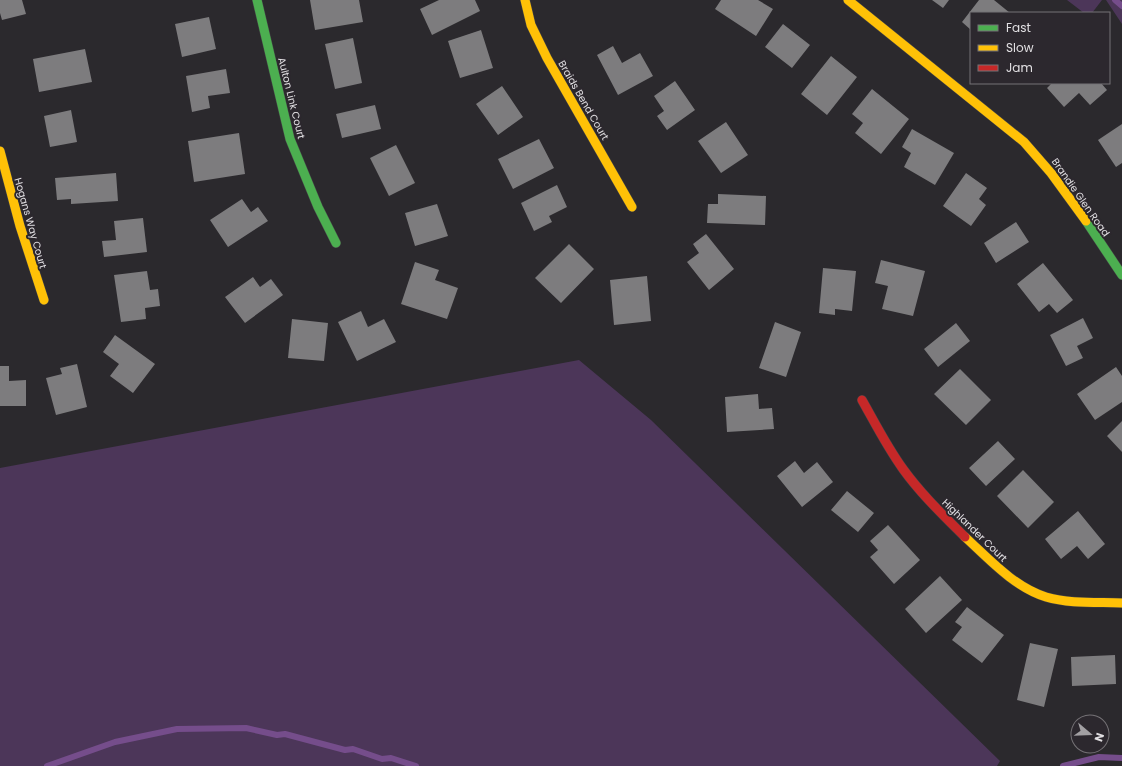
<svg xmlns="http://www.w3.org/2000/svg" width="1122" height="766" font-family="Poppins,sans-serif">
<style>
.green{fill:#4c3659}
.lines{fill:none;stroke-linecap:round;stroke-linejoin:round}
.stream{stroke:#754d8b;stroke-width:6}
.building{fill:#7d7c7e}
.fast-casing{stroke:#454446;stroke-width:10}
.slow-casing{stroke:#454446;stroke-width:10}
.jam-casing{stroke:#454446;stroke-width:10}
.fast{stroke:#4caf50;stroke-width:9}
.slow{stroke:#ffc107;stroke-width:9}
.jam{stroke:#c62828;stroke-width:9}
.labels{text-anchor:middle;stroke-width:4;stroke-linejoin:round;paint-order:stroke}
.street-label{font-size:10px;fill:#e2e0e3;stroke:#2c282e}
</style>
<rect width="100%" height="100%" fill="#2b292d"/>
<path class="green" d="M 1067,0 L 1102,0 L 1092,13 L 1084,13 Z
M 1106,0 L 1122,0 L 1122,24 Z
M 579,360 L 651,420 L 1000,761 L 997,766 L 0,766 L 0,468 Z"/>
<g class="lines">
<path class="stream" d="M 1115,0 L 1122,6
M 47,766 L 115,742 L 177,729 L 246,728 L 277,735 L 285,734 L 345,750 L 353,749 L 382,759 L 391,758 L 416,766
M 1063,766 L 1099,757 L 1122,758"/>
</g>
<path class="building" d="M 0,0 L 22,0 L 26,14 L 2,20 L 0,13 Z
M 310,0 L 359,0 L 363,22 L 315,30 Z
M 439,0 L 475,0 L 480,11 L 432,35 L 420,9 Z
M 721,0 L 758,0 L 773,9 L 756,36 L 715,9 Z
M 932,0 L 949,0 L 943,8 Z
M 979,0 L 994,0 L 1010,13 L 971,13 L 971,30 L 962,22 Z
M 209,17 L 216,49 L 182,57 L 175,24 Z
M 783,24 L 810,45 L 792,68 L 765,47 Z
M 481,30 L 493,68 L 460,78 L 448,41 Z
M 353,38 L 362,83 L 335,89 L 325,44 Z
M 613,46 L 622,63 L 640,53 L 653,76 L 618,95 L 597,55 Z
M 85,49 L 92,82 L 39,92 L 33,59 Z
M 831,56 L 857,77 L 827,115 L 801,94 Z
M 226,69 L 230,93 L 208,96 L 210,108 L 192,112 L 186,76 Z
M 675,81 L 695,110 L 667,130 L 657,116 L 664,111 L 654,96 Z
M 1052,83 L 1101,83 L 1107,90 L 1090,105 L 1079,93 L 1064,107 L 1047,88 Z
M 502,86 L 523,117 L 498,135 L 476,104 Z
M 872,89 L 909,119 L 881,154 L 855,133 L 863,123 L 852,114 Z
M 375,105 L 381,129 L 342,138 L 336,114 Z
M 71,110 L 77,142 L 50,147 L 44,116 Z
M 726,122 L 748,155 L 721,173 L 698,141 Z
M 1122,124 L 1122,163 L 1116,167 L 1098,140 Z
M 912,129 L 954,153 L 935,185 L 904,167 L 911,153 L 902,147 Z
M 239,133 L 245,174 L 194,182 L 188,141 Z
M 539,139 L 554,168 L 513,189 L 498,159 Z
M 396,145 L 415,183 L 389,196 L 370,158 Z
M 116,173 L 118,201 L 71,204 L 71,199 L 57,200 L 55,178 Z
M 966,173 L 987,188 L 979,199 L 986,205 L 971,226 L 943,206 Z
M 557,185 L 567,207 L 549,216 L 552,222 L 534,231 L 521,203 Z
M 718,194 L 766,196 L 765,225 L 707,223 L 708,204 L 718,204 Z
M 242,199 L 251,212 L 258,207 L 268,221 L 228,247 L 210,220 Z
M 437,204 L 448,236 L 415,246 L 405,213 Z
M 143,218 L 147,252 L 104,257 L 102,241 L 116,240 L 114,221 Z
M 1016,222 L 1029,242 L 996,263 L 984,243 Z
M 706,234 L 734,269 L 709,290 L 687,262 L 699,253 L 693,244 Z
M 569,244 L 594,269 L 561,303 L 535,278 Z
M 881,260 L 925,271 L 913,316 L 882,309 L 888,286 L 875,283 Z
M 415,262 L 439,270 L 435,280 L 458,288 L 447,319 L 401,304 Z
M 1043,263 L 1073,300 L 1057,313 L 1049,304 L 1039,312 L 1017,284 Z
M 823,268 L 856,271 L 852,311 L 835,309 L 835,315 L 819,313 Z
M 147,271 L 150,290 L 158,289 L 160,306 L 145,308 L 146,319 L 121,322 L 114,275 Z
M 647,276 L 651,321 L 614,325 L 610,280 Z
M 253,277 L 260,287 L 271,279 L 283,295 L 245,323 L 225,297 Z
M 361,311 L 368,327 L 384,319 L 396,342 L 357,361 L 338,322 Z
M 1083,318 L 1093,338 L 1077,346 L 1083,358 L 1066,366 L 1050,335 Z
M 292,319 L 328,323 L 324,361 L 288,358 Z
M 775,322 L 801,332 L 786,377 L 759,368 Z
M 956,323 L 970,341 L 938,367 L 924,349 Z
M 115,335 L 155,364 L 133,393 L 110,376 L 119,364 L 103,352 Z
M 77,364 L 87,407 L 56,415 L 46,378 L 62,374 L 60,368 Z
M 0,366 L 9,366 L 9,381 L 26,380 L 26,406 L 0,406 Z
M 1116,367 L 1122,376 L 1122,402 L 1095,420 L 1077,394 Z
M 960,369 L 991,400 L 966,425 L 934,394 Z
M 758,394 L 759,409 L 772,408 L 774,429 L 727,432 L 725,397 Z
M 1122,421 L 1122,452 L 1107,436 Z
M 998,441 L 1015,459 L 986,486 L 969,468 Z
M 795,461 L 804,473 L 817,462 L 833,482 L 802,507 L 777,476 Z
M 1023,470 L 1054,502 L 1028,528 L 997,496 Z
M 847,491 L 874,513 L 858,532 L 831,510 Z
M 1078,511 L 1105,544 L 1088,559 L 1077,546 L 1061,559 L 1045,539 Z
M 888,525 L 920,560 L 894,584 L 870,557 L 878,550 L 870,541 Z
M 940,576 L 962,600 L 926,633 L 905,609 Z
M 967,607 L 1004,635 L 982,663 L 952,640 L 962,627 L 955,622 Z
M 1030,643 L 1058,649 L 1044,707 L 1017,700 Z
M 1115,655 L 1116,684 L 1072,686 L 1071,657 Z"/>
<g class="lines">
<g class="fast-casing">
<path id="fast" d="M 257,0 L 290,139 L 318,207 L 336,243
M 1086,221 L 1122,275"/>
</g>
<g class="slow-casing">
<path id="slow" d="M 525,0 L 531,25 L 547,58 L 632,207
M 848,0 L 1024,142 L 1051,173 L 1086,221
M 0,151 L 20,226 L 44,300
M 965,537 C 989,559 1014,587 1046,597 C 1070,604 1097,602 1122,603"/>
</g>
<g class="jam-casing">
<path id="jam" d="M 862,400 C 875,423 887,447 903,469 C 921,494 943,515 965,537"/>
</g>
<use href="#fast" class="fast"/>
<use href="#slow" class="slow"/>
<use href="#jam" class="jam"/>
</g>
<g class="labels">
<g class="street-label">
<text transform="translate(292 98) rotate(76)" y="4">Aulton Link Court</text>
<text transform="translate(584 100) rotate(60)" y="4">Braids Bend Court</text>
<text transform="translate(1081 197) rotate(55)" y="4">Brandie Glen Road</text>
<text transform="translate(31 223) rotate(74)" y="4">Hogans Way Court</text>
<text transform="translate(975 530) rotate(44)" y="4">Highlander Court</text>
</g>
</g>
<rect x="970" y="12" width="140" height="72" fill="#2c282e" stroke="#757276"/>
<rect x="978" y="25" width="20" height="6" fill="#4caf50" stroke="#757276"/>
<text x="1006" y="32" font-size="12" fill="#e2e0e3">Fast</text>
<rect x="978" y="45" width="20" height="6" fill="#ffc107" stroke="#757276"/>
<text x="1006" y="52" font-size="12" fill="#e2e0e3">Slow</text>
<rect x="978" y="65" width="20" height="6" fill="#c62828" stroke="#757276"/>
<text x="1006" y="72" font-size="12" fill="#e2e0e3">Jam</text>
<g transform="translate(1090 734) rotate(109)"><circle r="19" fill="#2c282e" stroke="#757276"/>
<path d="M0-3L7 15L0 10L-7 15Z" fill="#a2a0a3"/>
<text y="-6" font-size="11" font-weight="bold" text-anchor="middle" fill="#e2e0e3">N</text>
</g>
</svg>
